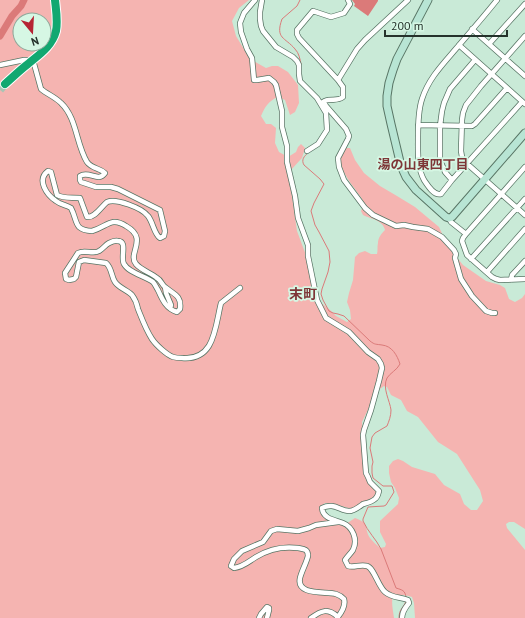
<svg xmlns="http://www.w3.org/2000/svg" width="525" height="618" font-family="'PT Sans','Noto Sans JP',sans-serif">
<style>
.green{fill:#f5b4b1;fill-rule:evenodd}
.water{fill:#db7a79}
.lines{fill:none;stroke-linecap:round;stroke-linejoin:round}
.stream{stroke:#db7a79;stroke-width:1}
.river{stroke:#db7a79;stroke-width:7}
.highway-tunnel{stroke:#a8c5b5;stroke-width:8;stroke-dasharray:8 4;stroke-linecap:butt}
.street-casing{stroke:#587565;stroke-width:6}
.secondary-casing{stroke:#587565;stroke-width:9}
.highway-casing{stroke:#fff;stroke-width:10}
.street{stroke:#fff;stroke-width:4.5}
.secondary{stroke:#b8e5d4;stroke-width:7}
.highway{stroke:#12a871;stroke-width:8}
.labels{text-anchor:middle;stroke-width:3.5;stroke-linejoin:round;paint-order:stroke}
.neighbourhood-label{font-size:13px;font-weight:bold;fill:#7e3637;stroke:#d6f7e4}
.quarter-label{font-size:14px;font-weight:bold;fill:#7e3637;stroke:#d6f7e4}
</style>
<rect width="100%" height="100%" fill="#c9ead7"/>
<path class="green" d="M 0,0 L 249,0 L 239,8 L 232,21 L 236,36 L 250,59 L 266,68 L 272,66 L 278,66 L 288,72 L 298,85 L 299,103 L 295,112 L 290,115 L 285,100 L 278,97 C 268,101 265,107 261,116 L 266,124 L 271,124 L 276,128 L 275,143 L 279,152 L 288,157 L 296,152 L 298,147 L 301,144 L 305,148 L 302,158 L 290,171 L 289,175 L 297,231 L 310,266 L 317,299 L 326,307 L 330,310 L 336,316 L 347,322 L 351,319 L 350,310 L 347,302 L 349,293 L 353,280 L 355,257 L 359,253 L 365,251 L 371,254 L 377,254 C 378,250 377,247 378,243 C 378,238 381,234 385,230 C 383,220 371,219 363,215 L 361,211 C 363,207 364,203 362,199 C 360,196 357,192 355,189 C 347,179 332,157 346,148 L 350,148 L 355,160 L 364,173 L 380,186 L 397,196 L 415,207 L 439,227 L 444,238 L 451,250 L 463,265 L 486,281 L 500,285 L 505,288 L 509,299 L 515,302 L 522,298 L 525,294 L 525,529 L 514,522 L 509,522 L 506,524 L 507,528 L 525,550 L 525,618 L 415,618 L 414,603 L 412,597 L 405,595 L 393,595 C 391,603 393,610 394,618 L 0,618 ZM 20,20 L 44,20 L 44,44 L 20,44 ZM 384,386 L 387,387 L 391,395 L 401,400 L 407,411 L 418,417 L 438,442 L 457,454 L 480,490 L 483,501 L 477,510 L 471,510 L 464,504 L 460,494 L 444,485 L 435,474 L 412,467 L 403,461 L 398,459 L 393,461 L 389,466 L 389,473 L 391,482 L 395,488 L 399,498 L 398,504 L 380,521 L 380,532 L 386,544 L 385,547 L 380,548 C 377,545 373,542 370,538 C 364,529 370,523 355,518 L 349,522 L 340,525 L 326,518 L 321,514 L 320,507 L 325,503 L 338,505 L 355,510 L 378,494 L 367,469 L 362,422 L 377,391 Z"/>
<path class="water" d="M 352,0 L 378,0 L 378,1 L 368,16 L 354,6 L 355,4 Z"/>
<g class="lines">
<path class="stream" d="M 300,0 L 297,6 L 282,19 C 275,39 285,37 295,49 C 299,53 300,59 301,64
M 308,153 C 304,156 301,160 304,165 L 320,179 L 324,184 L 314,203 L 311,211 L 315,225 L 319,232 L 329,251 L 330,262 L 328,272 L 322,289 L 321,294 L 323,300 L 329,311 L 333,313 L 338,314 L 344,316 L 370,341 C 375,345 376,344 382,345 C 392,346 397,355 400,364 C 397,370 390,373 387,378 C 382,388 390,401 391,410 C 391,416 389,421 387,426 L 375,433 L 372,437 L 370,448 L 373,462 L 372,466 L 372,473 L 373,478 L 383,486 L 392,486 L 394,492 L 386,505 L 384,506 L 368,507 L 363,519 L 363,521 C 368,532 376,539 381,549 L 396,588 C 402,590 405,590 406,597
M 399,618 C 399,608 404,608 406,601"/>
<path class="river" d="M 0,36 L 12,16 L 21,6 L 24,0"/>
<path class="highway-tunnel" d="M 0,90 L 5,84"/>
<g class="street-casing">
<path id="street" d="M 255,0 L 244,13 L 240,23 L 241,32 L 247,49 L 252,58 L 254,80 L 257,80 L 269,78 L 274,82 L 276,85 L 282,111 L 282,127 L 287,146 L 287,162 L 295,196 L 298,218 L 308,245 L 308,256 L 317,300 L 326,318 L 349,332 L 368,352 L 378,359 L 381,364 L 382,368 L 379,381 L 371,410 L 364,430 L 363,435 L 366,473 L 368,477 L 370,482 L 379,491 C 378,494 378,497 375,499 C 372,502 367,503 363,504 C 359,507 354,511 349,511 C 340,511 334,502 322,508 C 323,519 335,520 343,523 C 353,527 358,540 353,550 C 351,553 348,556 345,560 L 348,566 C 354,568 360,564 367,566 C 374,568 378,586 385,592 C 392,598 400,597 408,600 L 409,603 C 405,608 402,612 402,618
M 262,0 L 260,12 L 260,19 L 261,26 L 263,31 L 276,47 L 293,57 L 297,61 L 299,65 L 299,74 L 300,81 L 317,98 L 326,113 L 327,130 L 318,144 L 307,151
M 497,0 C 485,15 472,30 460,44 C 445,62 429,77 422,99 C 418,111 418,125 418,138 C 418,152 417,167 424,180 C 428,186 434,196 441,194 L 452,180 L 522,102
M 472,29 L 525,76
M 525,36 L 481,86 L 466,105 L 463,113 L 462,120 L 461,151 L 462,157 L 464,161 L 525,215
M 489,44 L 525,4
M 459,45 L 525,104
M 0,65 L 24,60 L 33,60 L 41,89 C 47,94 55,97 61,103 C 77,118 76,144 87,162 C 92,169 100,168 105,173 C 98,183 89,170 80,176 L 80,180 L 81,182 L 96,187 L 111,187 L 118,189 L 160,210 L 165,231 L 164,236 L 160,238 C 154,234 153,222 148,216 C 142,208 116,198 107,202 C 101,207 95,218 87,217 L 80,198 C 72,197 64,199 57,195 L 51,172 L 48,171 C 36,180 47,195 56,201 C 61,205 67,205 71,208 C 78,221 73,230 92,231 C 107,227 111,216 126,226 C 149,239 127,253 136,264 C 141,270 151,273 157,278 C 161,280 162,285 165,287 C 173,294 182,295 180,309 L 177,312 C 166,309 162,299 158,290 C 156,287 155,284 153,282 C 145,276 129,273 124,264 C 120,258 128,241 118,241 C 115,240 111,242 109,243 C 105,245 103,249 99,251 C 93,255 85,249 78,253 L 65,273 L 66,279 L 69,280 L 74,279 L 76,277 L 79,262 L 84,260 L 106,263 C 112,268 111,276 115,282 C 119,288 127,290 132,295 C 135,299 137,304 138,309 C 142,319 146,330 152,339 C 156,345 167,355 173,357 C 176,358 179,358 182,358 C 215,361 215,327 221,303 L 240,288
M 338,80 L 357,49 L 365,40 L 408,0
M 323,102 C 325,101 326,100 328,100 C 334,99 338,101 343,97 L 343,87 L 338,80 L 299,38 L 297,34 L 297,30 L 313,11 L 331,17 L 344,13 L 350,4 L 348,0
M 324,102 L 326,106 L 346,129 L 349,136 L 348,139 L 338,158 L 339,167 L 344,180 L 365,208 L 373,215 L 396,226 L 404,225 L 413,227 L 428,229 L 442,237 L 454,250 L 456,254 L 455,258 L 461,279 L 472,296 L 486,311 L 492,313 L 495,313
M 418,125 L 472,126 L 475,124 L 507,88
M 452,180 L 445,172 L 440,160 L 440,126 L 442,111 L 444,103 L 450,89 L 475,60
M 449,218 L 451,222 L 466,234 L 463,238 L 462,241 L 467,255 L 492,277 L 496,279 L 500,280 L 525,279
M 466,234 L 525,167
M 471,259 L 525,199
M 487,272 L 525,229
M 511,280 L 512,275 L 525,261
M 165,287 L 166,293 L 171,305 L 170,308
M 259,618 L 261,614 L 267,607 L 269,608 L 269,610 L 267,618
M 311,618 C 322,610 328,608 338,617
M 337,618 C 342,612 346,606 344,599 C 341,596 339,595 336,594 C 326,591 296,596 300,578 C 302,570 306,564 308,556 C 308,549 304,549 298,548 C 283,546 269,549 256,557 C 248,562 243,567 234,568 L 231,566 L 234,559 L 242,551 L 263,542 L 271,531 L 277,529 L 298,531 L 309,528 L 316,525 L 338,522"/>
</g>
<g class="secondary-casing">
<path id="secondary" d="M 428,0 L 397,59 L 393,70 L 389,83 L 387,96 L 387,106 L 391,124 L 401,166 L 406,177 L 416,190 L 446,217 L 449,218 L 452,217 L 525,133"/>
</g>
<g class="highway-casing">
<path id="highway" d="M 5,84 C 13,77 20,70 28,64 C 40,54 52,46 56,31 C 58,21 56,10 55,0"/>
</g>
<use href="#street" class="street"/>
<use href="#secondary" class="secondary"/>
<use href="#highway" class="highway"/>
</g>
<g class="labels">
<g class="neighbourhood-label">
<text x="423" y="169">湯の山東四丁目</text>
</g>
<g class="quarter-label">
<text x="303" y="299">末町</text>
</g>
</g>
<g transform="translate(32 32) rotate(162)"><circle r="19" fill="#d6f7e4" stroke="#8fa89a"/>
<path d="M0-3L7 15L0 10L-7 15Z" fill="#b62434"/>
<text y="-6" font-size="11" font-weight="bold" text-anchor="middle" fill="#25322b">N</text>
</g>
<path d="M385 30v6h122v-6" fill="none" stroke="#25322b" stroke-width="2"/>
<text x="391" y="30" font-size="12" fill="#25322b" stroke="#d6f7e4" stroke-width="3" paint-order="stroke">200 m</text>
</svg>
